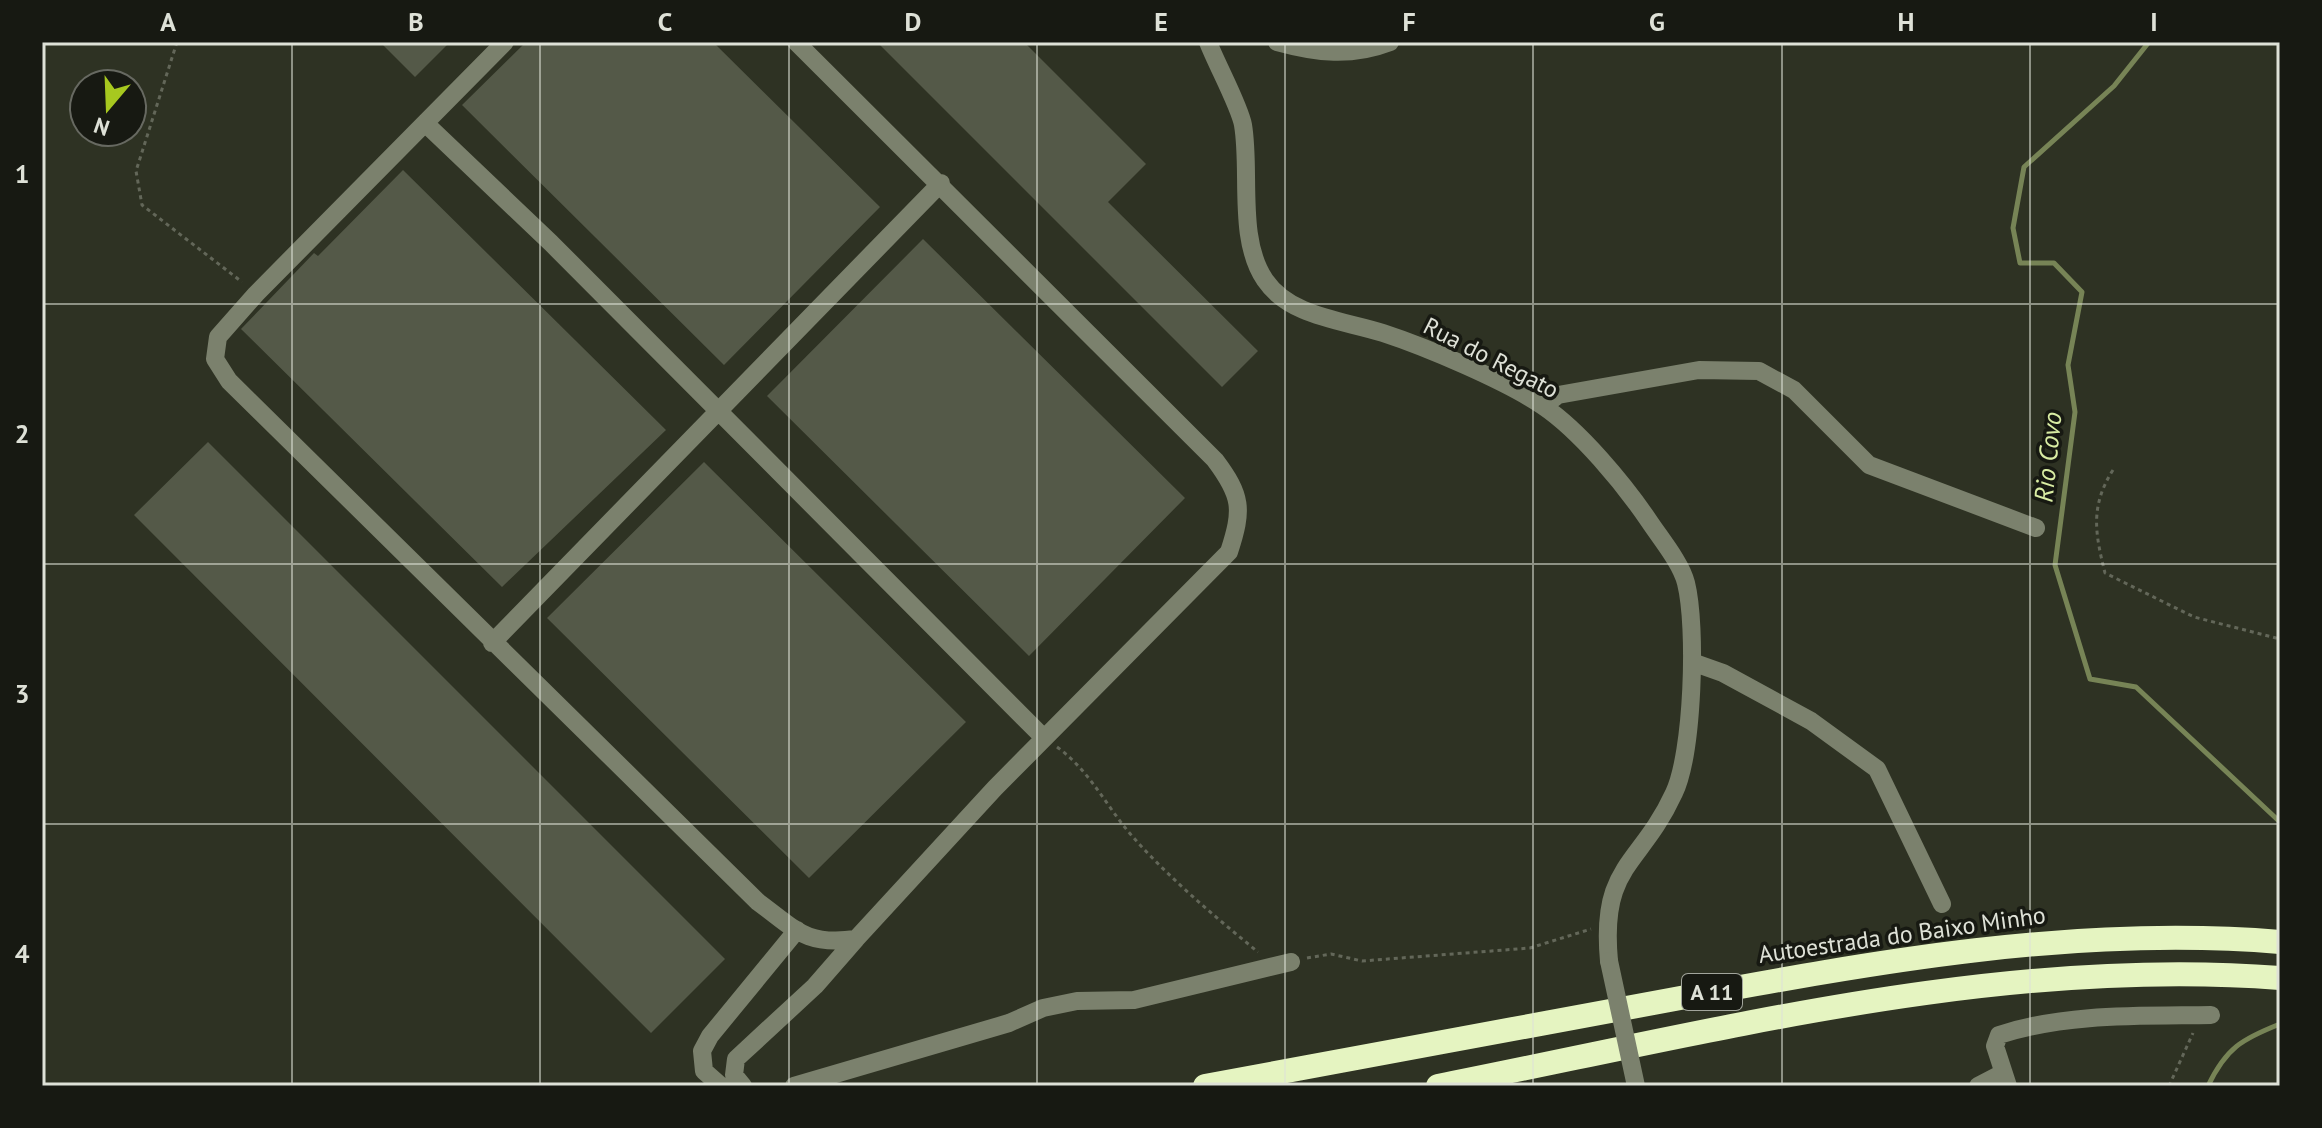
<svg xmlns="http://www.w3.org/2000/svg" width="2322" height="1128" font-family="'PT Sans',sans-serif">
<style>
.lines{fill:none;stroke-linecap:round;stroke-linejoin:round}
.stream{stroke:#778456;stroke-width:5}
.building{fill:#545948}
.path{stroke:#636759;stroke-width:3;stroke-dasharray:4 4;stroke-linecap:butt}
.minor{stroke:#7b816d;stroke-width:18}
.highway{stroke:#e5f4c1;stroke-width:24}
.minor-bridge{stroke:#7b816d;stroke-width:18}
.grid{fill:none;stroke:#dee1d7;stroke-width:2;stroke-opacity:0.55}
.labels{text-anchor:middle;stroke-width:7;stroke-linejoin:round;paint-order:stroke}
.shield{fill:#171912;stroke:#a2a59c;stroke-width:2}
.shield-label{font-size:22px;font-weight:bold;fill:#dee1d7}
.street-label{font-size:24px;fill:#dee1d7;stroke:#171912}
.water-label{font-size:26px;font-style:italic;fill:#d9eda3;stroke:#171912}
.neatline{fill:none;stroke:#dee1d7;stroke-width:3}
.grid-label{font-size:26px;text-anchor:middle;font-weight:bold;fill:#dee1d7}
</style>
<rect width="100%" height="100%" fill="#2e3223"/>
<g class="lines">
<path class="stream" d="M 2149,42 L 2114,86 L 2024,167 L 2013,228 L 2020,263 L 2054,263 L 2082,292 L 2068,365 L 2075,412 L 2055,565 L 2090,679 L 2136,687 L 2280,822
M 2208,1086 C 2226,1048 2242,1039 2280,1024"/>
</g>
<path class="building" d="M 380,42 L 450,42 L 415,77 Z
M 526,42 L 713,42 L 880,207 L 724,365 L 462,105 Z
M 877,42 L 1024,42 L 1146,164 L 1108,202 L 1258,351 L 1222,387 Z
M 403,170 L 666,430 L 502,587 L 241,329 L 314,253 L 318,256 Z
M 923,239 L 1185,498 L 1029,656 L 767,396 Z
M 208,442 L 725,959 L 651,1033 L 134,515 Z
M 704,462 L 966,722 L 809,878 L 547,618 Z"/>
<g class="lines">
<path class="path" d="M 177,42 L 136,171 L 142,205 L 242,282
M 2113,470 C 2090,506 2095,533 2105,573 L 2194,617 L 2280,639
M 1057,747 C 1090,771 1106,806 1132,836 C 1169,878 1214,916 1258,952
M 1307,958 L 1331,954 L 1362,961 L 1530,948 L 1591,929
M 2169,1086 L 2193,1033"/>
<path class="minor" d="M 505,42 L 256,294 L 218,337 L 215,359 L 229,381 L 758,902 C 796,930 806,946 856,939 L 995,788 L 1229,552 C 1243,509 1242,496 1215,460 L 796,42
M 1208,42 C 1216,63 1240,107 1243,125 C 1251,172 1237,239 1265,280 C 1290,317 1343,320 1383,333 C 1426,347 1506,381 1543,406 C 1580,431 1624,484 1649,521 C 1661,539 1681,563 1686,583 C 1697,627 1693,753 1674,793 C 1640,867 1600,864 1609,961
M 1277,42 C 1317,53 1351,57 1390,42
M 426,124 L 551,243 L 1044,738
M 1544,406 L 1558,395 L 1699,370 L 1759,371 L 1794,390 L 1869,465 L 2036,528
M 492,643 L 941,183
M 1692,662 L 1723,673 L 1811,721 L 1877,769 L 1942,904
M 721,1086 L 704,1071 L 702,1051 L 710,1036 L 797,930
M 743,1086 L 734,1075 L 736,1059 L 815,986 L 856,939
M 794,1086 L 1009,1023 L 1043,1008 L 1077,1001 L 1134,1000 L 1291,962
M 1978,1086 L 2003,1073
M 2008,1086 L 1995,1046 L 1999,1035 C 2066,1013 2141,1016 2211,1015"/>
<path class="highway" d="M 1205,1086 C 1362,1057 1518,1028 1675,999 C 1875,962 2075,925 2280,942
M 1438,1086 C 1712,1032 1999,956 2280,978"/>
<path class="minor-bridge" d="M 1609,961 L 1636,1086"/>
</g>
<path class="grid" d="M 292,42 L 292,1086M 540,42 L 540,1086M 789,42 L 789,1086M 1037,42 L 1037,1086M 1285,42 L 1285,1086M 1533,42 L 1533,1086M 1782,42 L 1782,1086M 2030,42 L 2030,1086M 42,304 L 2280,304M 42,564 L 2280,564M 42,824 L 2280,824"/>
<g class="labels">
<rect class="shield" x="1682" y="974" width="60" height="36" rx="6"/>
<g class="shield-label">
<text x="1712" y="1000">A 11</text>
</g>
<g class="street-label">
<text transform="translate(1491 358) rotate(27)" y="8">Rua do Regato</text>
<text transform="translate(1902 935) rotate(-8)" y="8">Autoestrada do Baixo Minho</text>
</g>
<g class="water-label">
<text transform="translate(2048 457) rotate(-84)" y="9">Rio Covo</text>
</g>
</g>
<rect width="2322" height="1128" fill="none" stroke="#171912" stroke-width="88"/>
<g transform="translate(108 108) rotate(199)"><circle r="38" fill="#171912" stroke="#676961" stroke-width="2"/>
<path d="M0-6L14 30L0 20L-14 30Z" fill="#a7c81f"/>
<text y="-12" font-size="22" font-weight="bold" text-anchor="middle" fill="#dee1d7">N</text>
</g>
<rect x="44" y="44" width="2234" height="1040" class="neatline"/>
<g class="grid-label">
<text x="168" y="31">A</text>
<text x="416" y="31">B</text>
<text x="665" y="31">C</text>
<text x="913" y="31">D</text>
<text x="1161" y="31">E</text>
<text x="1409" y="31">F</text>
<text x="1657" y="31">G</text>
<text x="1906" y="31">H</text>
<text x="2154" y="31">I</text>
<text x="22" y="183">1</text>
<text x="22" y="443">2</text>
<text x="22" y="703">3</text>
<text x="22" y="963">4</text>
</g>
</svg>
